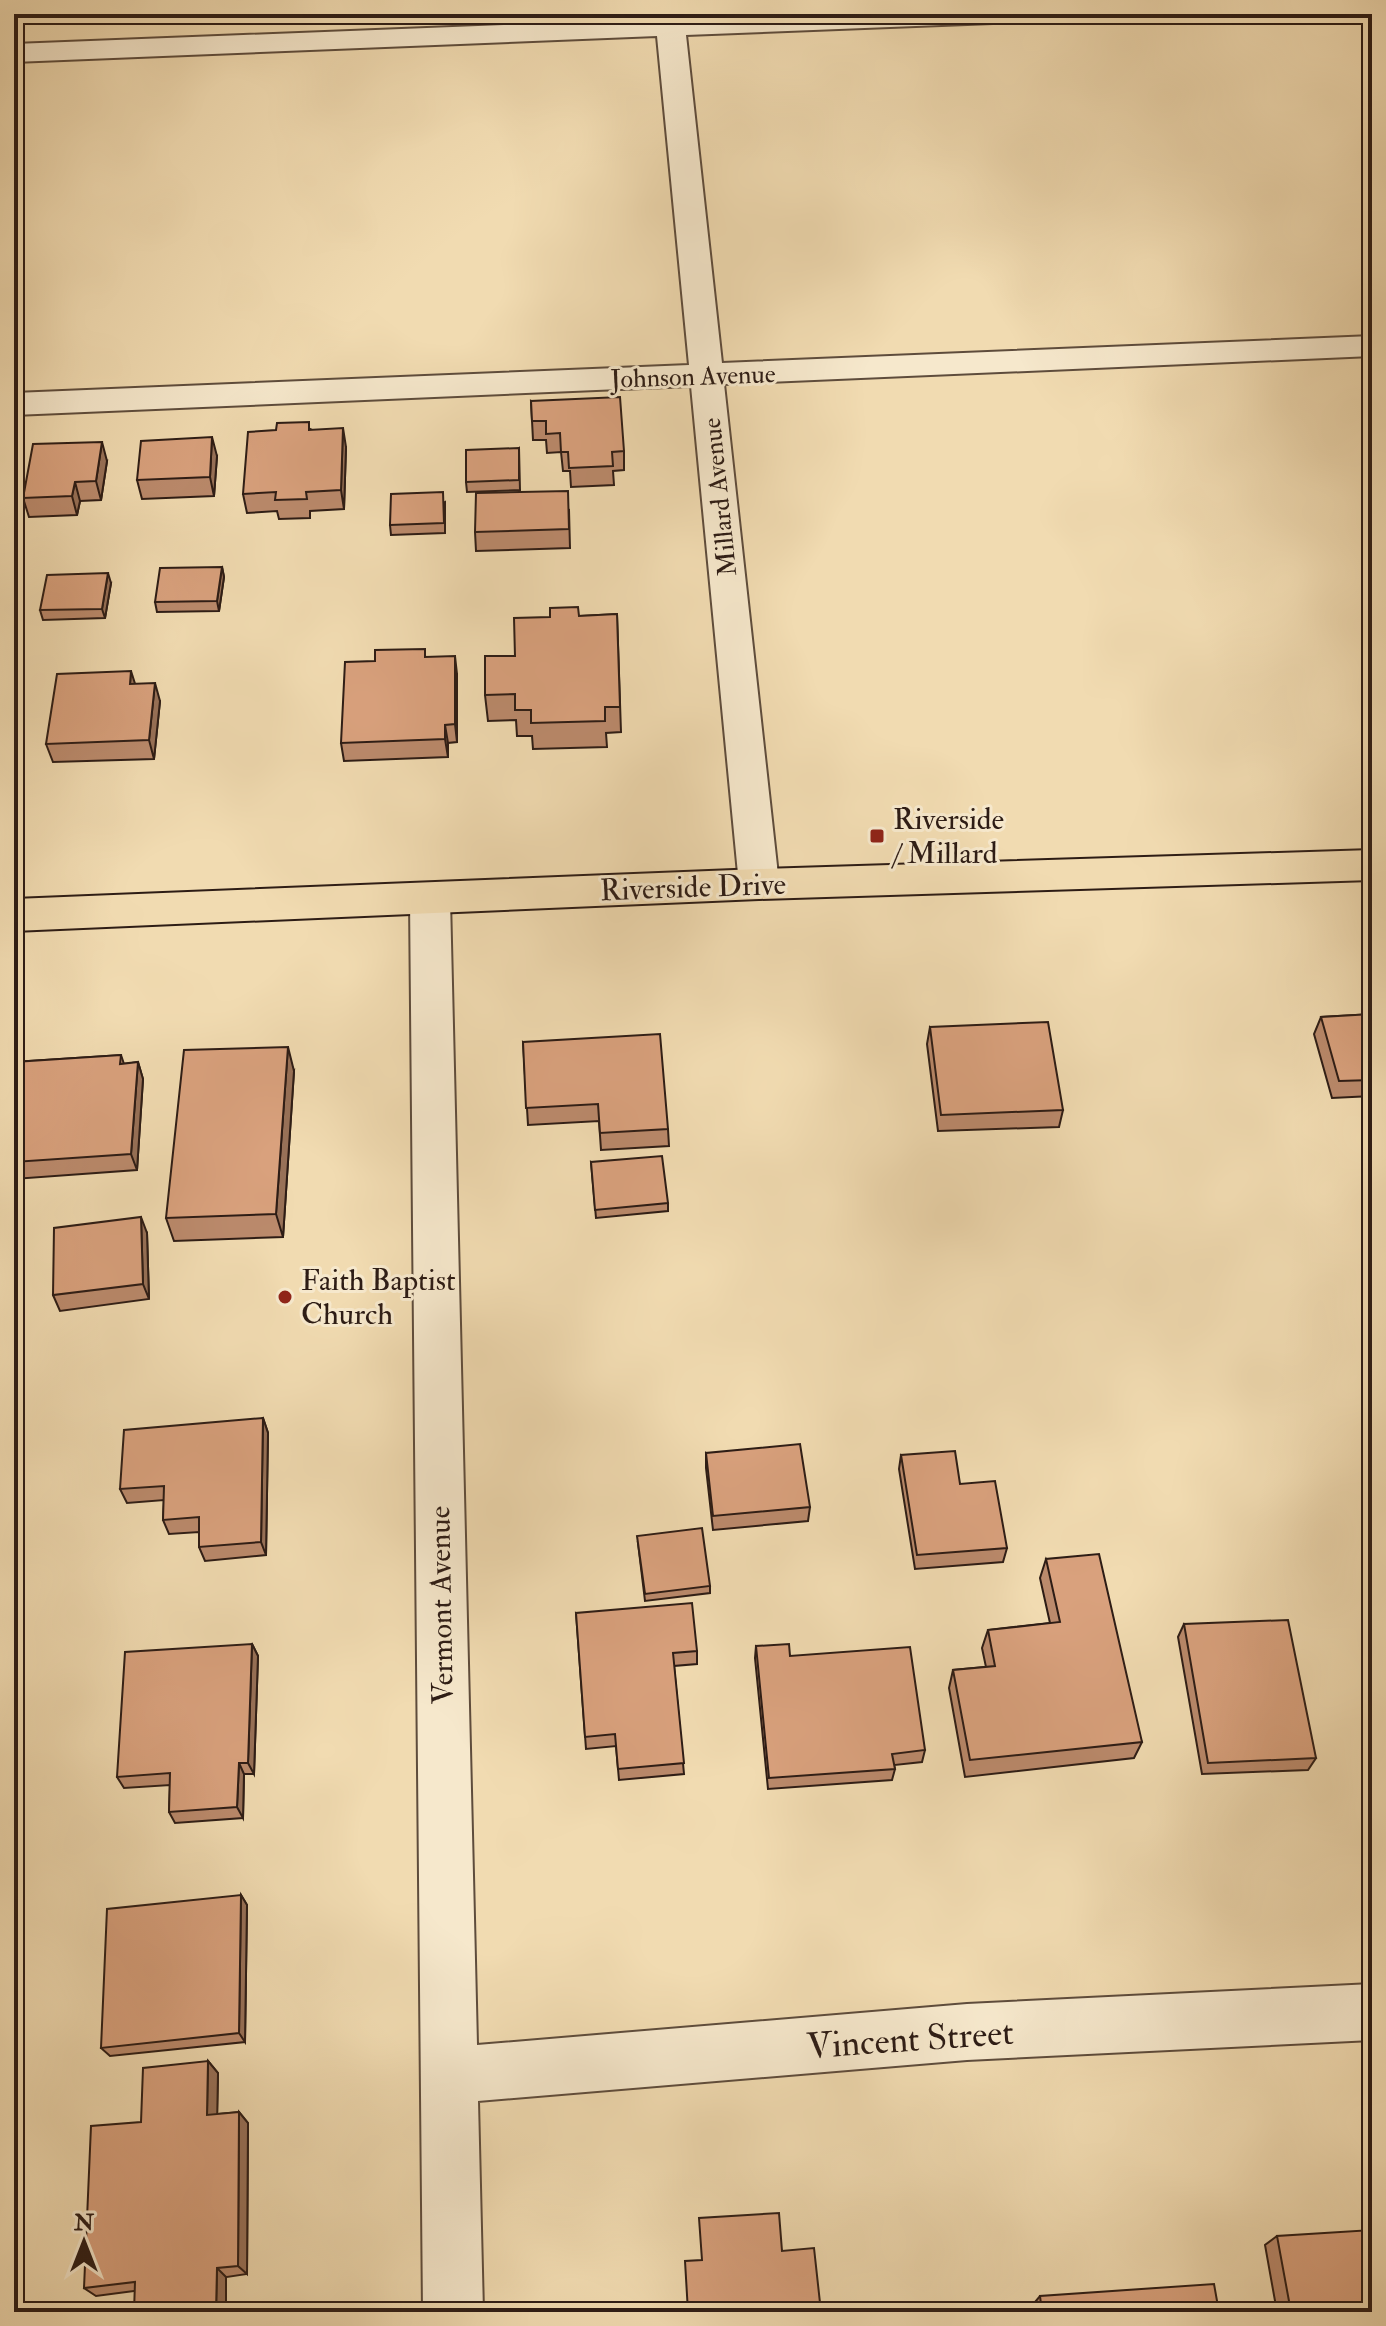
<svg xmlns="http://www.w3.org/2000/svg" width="1386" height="2326" font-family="'IM FELL Double Pica',serif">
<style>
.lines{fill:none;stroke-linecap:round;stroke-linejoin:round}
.minor-casing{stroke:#5e4c3c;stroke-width:4}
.major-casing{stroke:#2d1c15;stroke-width:4}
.minor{fill:#f6e8cc;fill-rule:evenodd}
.major{fill:#f1dbb1;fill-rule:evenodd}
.wall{fill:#bb8a6c;stroke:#2d1c15;stroke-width:2}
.shaded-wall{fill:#987158;stroke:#2d1c15;stroke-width:2}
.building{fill:#d9a17d;stroke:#2d1c15;stroke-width:2}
.poi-dot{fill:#8f2418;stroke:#f6e8cc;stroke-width:3}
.labels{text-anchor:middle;stroke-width:6;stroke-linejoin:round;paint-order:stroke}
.far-street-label{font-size:26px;fill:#2d1c15;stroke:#f6e8cc}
.poi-label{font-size:30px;fill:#2d1c15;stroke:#f6e8cc;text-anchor:start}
.street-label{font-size:30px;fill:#2d1c15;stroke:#f6e8cc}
.near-street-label{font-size:36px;fill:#2d1c15;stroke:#f6e8cc}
</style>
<rect width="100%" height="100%" fill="#f1dbb1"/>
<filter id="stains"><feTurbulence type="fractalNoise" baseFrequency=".0025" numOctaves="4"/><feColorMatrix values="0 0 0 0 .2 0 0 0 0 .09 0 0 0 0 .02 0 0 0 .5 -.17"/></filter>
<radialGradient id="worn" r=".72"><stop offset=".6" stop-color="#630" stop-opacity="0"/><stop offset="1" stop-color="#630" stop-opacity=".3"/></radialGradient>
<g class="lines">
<g class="minor-casing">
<path id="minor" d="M 655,14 L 683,14 L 684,18 L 776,14 L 1007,14 L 1003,20 L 993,23 L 686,35 L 722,363 L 1372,336 L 1372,356 L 724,384 L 779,884 L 773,895 L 759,899 L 745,895 L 739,884 L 691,386 L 14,415 L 14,393 L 689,365 L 657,36 L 14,62 L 14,44 L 655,19 Z
M 430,884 L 444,888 L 450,899 L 477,2045 L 967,2004 L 1372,1984 L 1372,2040 L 967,2060 L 478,2101 L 483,2312 L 423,2312 L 410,899 L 416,888 Z"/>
</g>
<g class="major-casing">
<path id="major" d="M 1372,850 L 1372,880 L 759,899 L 14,931 L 14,899 L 759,869 Z"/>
</g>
<use href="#minor" class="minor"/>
<use href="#major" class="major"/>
</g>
<path class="wall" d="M 531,401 L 624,451 L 624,470 L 613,471 L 614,485 L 571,487 L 570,471 L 563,471 L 561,452 L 547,453 L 546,440 L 533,440 Z
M 310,429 L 346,447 L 344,509 L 310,511 L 310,518 L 279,519 L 277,511 L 247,513 L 243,494 Z
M 519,448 L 520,490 L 467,492 L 466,482 Z
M 217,456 L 214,496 L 142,499 L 137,480 Z
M 107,461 L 101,500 L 80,501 L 77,515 L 29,517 L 23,498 Z
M 445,502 L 445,533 L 391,535 L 390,525 Z
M 569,510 L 570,548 L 476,551 L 475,532 Z
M 222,567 L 224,577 L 219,611 L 157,612 L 155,602 Z
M 111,583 L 105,618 L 43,620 L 40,610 Z
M 617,614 L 621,732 L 606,733 L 607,747 L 533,749 L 532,736 L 517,736 L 516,720 L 488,721 L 485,695 L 515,656 L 579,616 Z
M 426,657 L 457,674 L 457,742 L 448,743 L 448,757 L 344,761 L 341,743 Z
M 135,684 L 160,701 L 154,759 L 53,762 L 46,744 Z
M 1372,1014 L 1372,1096 L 1332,1098 L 1314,1034 L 1321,1017 Z
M 930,1027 L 1063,1110 L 1059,1127 L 938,1131 L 927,1044 Z
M 523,1042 L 668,1129 L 669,1146 L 601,1150 L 599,1121 L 528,1125 Z
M 121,1055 L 124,1064 L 138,1062 L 143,1079 L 137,1170 L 14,1179 L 14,1062 Z
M 294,1071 L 283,1237 L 174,1241 L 166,1218 Z
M 591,1162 L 668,1203 L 668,1211 L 596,1218 Z
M 147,1233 L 149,1299 L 60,1311 L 53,1295 Z
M 263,1418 L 268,1433 L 266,1555 L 205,1561 L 199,1547 L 199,1532 L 169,1534 L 163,1520 L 164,1500 L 127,1503 L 120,1489 Z
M 706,1453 L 810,1507 L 808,1521 L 713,1530 L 706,1468 Z
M 901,1455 L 960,1484 L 1007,1548 L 1003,1562 L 915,1569 L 899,1469 Z
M 638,1543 L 710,1586 L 710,1593 L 645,1601 Z
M 1046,1559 L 1142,1742 L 1134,1758 L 965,1777 L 949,1688 L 953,1670 L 986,1667 L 982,1648 L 988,1630 L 1050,1623 L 1040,1578 Z
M 576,1613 L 697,1651 L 697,1664 L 674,1666 L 684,1774 L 619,1780 L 616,1746 L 586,1749 Z
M 1184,1624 L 1316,1758 L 1308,1770 L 1202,1774 L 1178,1637 Z
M 1372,1635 L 1372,1669 L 1365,1646 Z
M 252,1644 L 258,1656 L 254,1774 L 244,1774 L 243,1818 L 175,1823 L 169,1812 L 170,1785 L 124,1788 L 117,1777 Z
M 756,1646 L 790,1656 L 925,1750 L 922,1762 L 894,1765 L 895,1769 L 892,1780 L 768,1789 L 755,1658 Z
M 241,1895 L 247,1905 L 245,2042 L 110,2056 L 101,2048 Z
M 208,2061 L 218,2073 L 217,2114 L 239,2112 L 248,2123 L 247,2274 L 134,2291 L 96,2296 L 84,2288 L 141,2122 Z
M 1277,2236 L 1372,2312 L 1277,2312 L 1265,2245 Z
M 1040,2296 L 1219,2312 L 1037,2312 L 1035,2302 Z"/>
<path class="shaded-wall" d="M 343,428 L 346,447 L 344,509 L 341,490 Z
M 212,437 L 217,456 L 214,496 L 210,477 Z
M 102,442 L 107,461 L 101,500 L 96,481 Z
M 75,482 L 80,501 L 77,515 L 72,496 Z
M 222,567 L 224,577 L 219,611 L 217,601 Z
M 108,573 L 111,583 L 105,618 L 102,609 Z
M 455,656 L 457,674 L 457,742 L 455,724 Z
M 131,671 L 137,690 L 130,684 Z
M 155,683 L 160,701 L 154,759 L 149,740 Z
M 445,725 L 448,743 L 448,757 L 445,739 Z
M 288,1047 L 294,1071 L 283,1237 L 276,1214 Z
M 138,1062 L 143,1079 L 137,1170 L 131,1154 Z
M 141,1217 L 147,1233 L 149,1299 L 143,1284 Z
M 263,1418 L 268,1433 L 266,1555 L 261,1542 Z
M 252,1644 L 258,1656 L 254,1774 L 248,1763 Z
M 239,1763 L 244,1774 L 243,1818 L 237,1807 Z
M 241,1895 L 247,1905 L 245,2042 L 239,2033 Z
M 208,2061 L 218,2073 L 217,2126 L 207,2115 Z
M 14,2073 L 18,2076 L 14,2115 Z
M 239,2112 L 248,2123 L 247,2274 L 238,2266 Z
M 217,2268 L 226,2277 L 226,2312 L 216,2312 Z"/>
<path class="building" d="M 620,397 L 624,451 L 612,452 L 613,466 L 569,468 L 568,452 L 561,452 L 560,433 L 546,434 L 546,421 L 532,421 L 531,401 Z
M 309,422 L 309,430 L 343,428 L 341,490 L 306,492 L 307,499 L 275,500 L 276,492 L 243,494 L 248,432 L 276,430 L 277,423 Z
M 212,437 L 210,477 L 137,480 L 141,441 Z
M 102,442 L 96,481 L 75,482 L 72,496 L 23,498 L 33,444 Z
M 519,448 L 519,480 L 466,482 L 466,450 Z
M 568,491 L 569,529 L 475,532 L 476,493 Z
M 443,492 L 444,523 L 390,525 L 391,494 Z
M 222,567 L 217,601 L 155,602 L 160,568 Z
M 108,573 L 102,609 L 40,610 L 47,575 Z
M 578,607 L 579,616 L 617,614 L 620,707 L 605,707 L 605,721 L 531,723 L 531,710 L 515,710 L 515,694 L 485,695 L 485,656 L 515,656 L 514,618 L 550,617 L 550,608 Z
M 425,649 L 425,657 L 455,656 L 455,724 L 445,725 L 445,739 L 341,743 L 345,662 L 375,661 L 375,650 Z
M 131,671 L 130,684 L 155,683 L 149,740 L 46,744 L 57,674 Z
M 1372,1014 L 1372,1080 L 1339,1081 L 1321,1017 Z
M 1048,1022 L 1063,1110 L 941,1115 L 930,1027 Z
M 660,1034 L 668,1129 L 600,1133 L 598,1104 L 526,1108 L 523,1042 Z
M 288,1047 L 276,1214 L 166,1218 L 184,1050 Z
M 121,1055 L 120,1064 L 138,1062 L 131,1154 L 14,1162 L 14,1062 Z
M 662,1156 L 668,1203 L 595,1210 L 591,1162 Z
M 141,1217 L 143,1284 L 53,1295 L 54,1228 Z
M 263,1418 L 261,1542 L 199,1547 L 199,1517 L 163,1520 L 164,1486 L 120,1489 L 124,1430 Z
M 800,1444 L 810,1507 L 713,1516 L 706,1453 Z
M 955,1451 L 960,1484 L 995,1481 L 1007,1548 L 917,1555 L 901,1455 Z
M 702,1528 L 710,1586 L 645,1594 L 637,1536 Z
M 1099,1554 L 1142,1742 L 970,1760 L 953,1670 L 995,1666 L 988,1630 L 1060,1622 L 1046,1559 Z
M 692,1603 L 697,1651 L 673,1653 L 684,1763 L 618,1769 L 615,1734 L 585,1737 L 576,1613 Z
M 1288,1620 L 1316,1758 L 1208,1763 L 1184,1624 Z
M 252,1644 L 248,1763 L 239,1763 L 237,1807 L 169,1812 L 170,1773 L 117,1777 L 125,1652 Z
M 789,1644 L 790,1656 L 910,1647 L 925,1750 L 892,1754 L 895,1769 L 769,1778 L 756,1646 Z
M 241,1895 L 239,2033 L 101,2048 L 107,1909 Z
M 208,2061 L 207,2115 L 239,2112 L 238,2266 L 217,2268 L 216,2312 L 134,2312 L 135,2282 L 84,2288 L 91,2126 L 141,2122 L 143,2068 Z
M 779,2213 L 782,2251 L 814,2248 L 821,2312 L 688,2312 L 685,2261 L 702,2260 L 699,2218 Z
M 1372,2230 L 1372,2312 L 1291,2312 L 1277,2236 Z
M 1214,2284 L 1219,2312 L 1042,2312 L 1040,2296 Z"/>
<g class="poi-dot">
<rect x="869" y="828" width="16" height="16" rx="4"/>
<circle cx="285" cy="1297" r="8"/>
</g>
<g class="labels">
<g class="far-street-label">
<text transform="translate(693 376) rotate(-2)" y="9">Johnson Avenue</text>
<text transform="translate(719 497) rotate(-96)" y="9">Millard Avenue</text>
</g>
<g class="poi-label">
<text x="893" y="829">Riverside<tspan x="893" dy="34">/ Millard</tspan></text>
<text x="301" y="1290">Faith Baptist<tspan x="301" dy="34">Church</tspan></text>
</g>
<g class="street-label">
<text transform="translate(693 887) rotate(-2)" y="10">Riverside Drive</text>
<text transform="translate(441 1605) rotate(-91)" y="10">Vermont Avenue</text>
</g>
<g class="near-street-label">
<text transform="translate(910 2038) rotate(-4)" y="13">Vincent Street</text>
</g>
</g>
<rect width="1386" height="2326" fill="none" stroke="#f1dbb1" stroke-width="48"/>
<rect x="16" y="16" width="1354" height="2294" fill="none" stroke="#2d1c15" stroke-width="4"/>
<rect x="24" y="24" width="1338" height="2278" fill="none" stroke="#2d1c15" stroke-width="2"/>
<g transform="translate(84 2242)" stroke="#f6e8cc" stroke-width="6" paint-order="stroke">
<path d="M0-6L14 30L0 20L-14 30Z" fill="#2d1c15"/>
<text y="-12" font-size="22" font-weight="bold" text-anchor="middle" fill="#2d1c15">N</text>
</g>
<rect width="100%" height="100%" filter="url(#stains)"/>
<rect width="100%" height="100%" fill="url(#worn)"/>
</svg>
